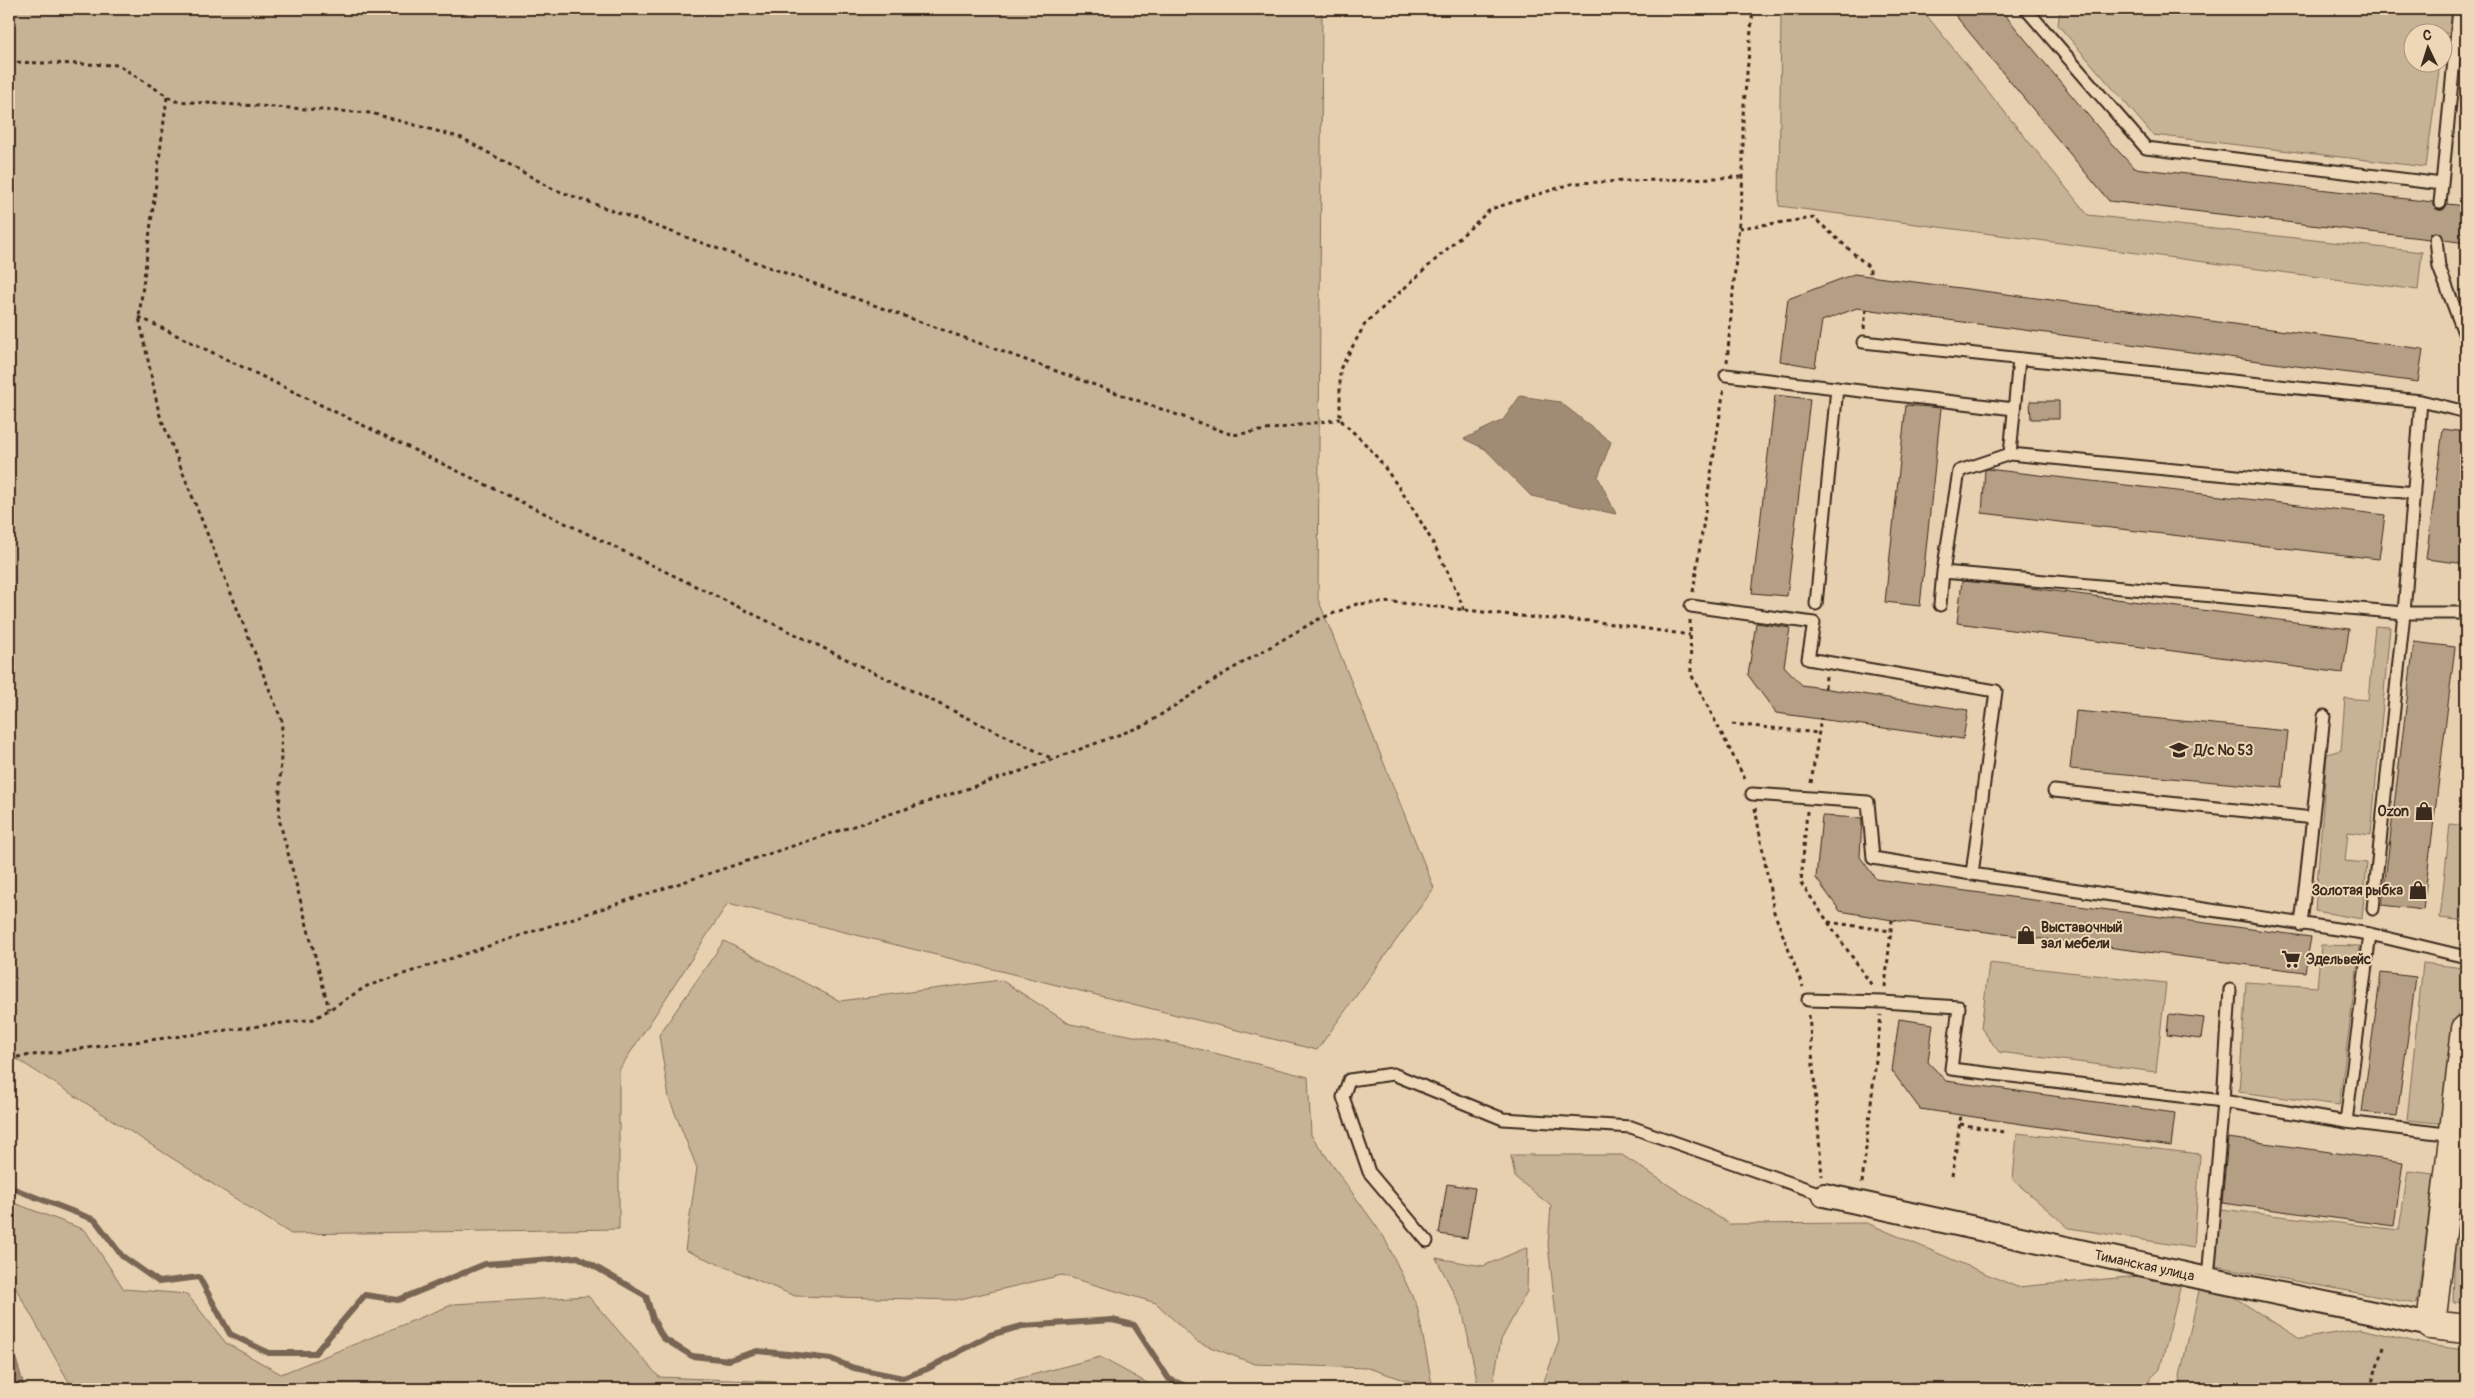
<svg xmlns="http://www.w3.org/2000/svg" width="2475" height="1398" font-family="Pangolin,sans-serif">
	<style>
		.green { fill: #c6b295; stroke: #806e5a }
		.water { fill: #a08c74; stroke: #786552 }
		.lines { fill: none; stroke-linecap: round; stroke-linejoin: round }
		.stream { stroke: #786552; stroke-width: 6 }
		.building { fill: #b49f85; stroke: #3b2a1e }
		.service-casing { stroke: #3b2a1e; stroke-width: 15 }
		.minor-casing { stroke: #3b2a1e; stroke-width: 26 }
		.tertiary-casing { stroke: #3b2a1e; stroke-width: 31 }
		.path { stroke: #3b2a1e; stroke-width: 3; stroke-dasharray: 4 4; stroke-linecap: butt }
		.service { stroke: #edd7b6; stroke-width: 11 }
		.minor { stroke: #edd7b6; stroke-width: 22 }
		.tertiary { stroke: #edd7b6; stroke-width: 28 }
		.labels { text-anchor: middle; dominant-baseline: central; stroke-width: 4; stroke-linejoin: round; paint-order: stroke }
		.poi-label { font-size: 14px; font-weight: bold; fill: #3b2a1e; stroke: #edd7b6; text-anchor: start }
		.street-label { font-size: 14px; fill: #3b2a1e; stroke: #edd7b6 }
	</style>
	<rect width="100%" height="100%" fill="#e6d0b0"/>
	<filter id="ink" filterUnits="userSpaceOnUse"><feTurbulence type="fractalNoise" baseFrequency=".02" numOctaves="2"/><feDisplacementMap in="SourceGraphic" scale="10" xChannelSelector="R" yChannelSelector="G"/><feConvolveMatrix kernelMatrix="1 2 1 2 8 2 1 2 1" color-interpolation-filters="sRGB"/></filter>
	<g filter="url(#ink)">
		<path class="green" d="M9 9H1322L1318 599 1434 888 1317 1050 728 903 619 1070V1229L291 1234 9 1054Z
			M1781 9H1907L1923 11 2088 215 2422 252 2418 290 1779 206Z
			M2060 9H2466V36L2444 33 2443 44 2442 32H2412V62L2440 63 2426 167 2153 135 2058 25Z
			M2375 626 2390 627 2371 835 2348 832 2345 861 2367 863 2362 919 2315 911 2327 754 2341 750 2345 698 2368 700Z
			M2450 824 2466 826V921L2440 918Z
			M724 941 840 1001 1001 980 1070 1024 1187 1046 1308 1077 1311 1135 1384 1237 1417 1306 1433 1389 1368 1368 1255 1364 1197 1342 1156 1303 1062 1275 956 1300 795 1296 685 1250 697 1168 669 1098 659 1035Z
			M2321 945 2360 946 2339 1105 2239 1092 2246 982 2317 987Z
			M1989 963 2166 983 2156 1072 1999 1052 1981 1028Z
			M2423 963 2463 968 2447 1124 2407 1120Z
			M2017 1133 2200 1154 2194 1248 2069 1228 2013 1180Z
			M1511 1155H1622L1729 1224 1867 1223 2017 1287 2184 1272 2160 1369 2140 1389H1541L1559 1341 1548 1245 1551 1206 1515 1177Z
			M2458 1160 2466 1170V1303L2453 1302Z
			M2408 1171 2434 1174 2417 1304 2215 1266 2220 1209 2399 1230Z
			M9 1201 85 1230 124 1289 187 1294 226 1343 281 1374 454 1304 588 1296 659 1377 776 1382 810 1389H121L70 1384 9 1276Z
			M1528 1247 1527 1291 1501 1340 1492 1389H1479L1462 1309 1436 1258 1483 1266Z
			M2202 1277 2300 1339 2361 1329 2433 1346 2466 1350V1389H2182L2180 1376Z
			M1100 1357 1158 1389H941L994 1385Z"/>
		<path class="water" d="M1520 396 1560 402 1611 442 1598 477 1616 514 1531 496 1485 449 1464 439 1503 420Z
			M9 1336 25 1389H9Z"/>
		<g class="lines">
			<path class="stream" d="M9 1187 95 1220 122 1256 159 1282 199 1277 230 1334 269 1353H315L365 1295 398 1300 485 1264 578 1257 646 1296 653 1319 663 1338 692 1356 729 1360 757 1351 798 1355 831 1359 854 1368 903 1378 927 1369 990 1335 1022 1326 1112 1320 1134 1325 1169 1379 1193 1389"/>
		</g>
		<path class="building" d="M1950 9H2000L2111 143 2134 168 2433 202V206L2439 210H2443L2447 204 2466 206V243L2444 240 2442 234 2436 232 2431 233 2429 239 2109 201Z
			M1854 274 2423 349 2418 382 1857 308 1822 321 1815 367 1780 361 1788 299Z
			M1775 395 1810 399 1787 596 1752 593Z
			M2030 401H2059V419H2031Z
			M1906 405 1941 408 1920 606 1885 602Z
			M2443 429 2466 432V564L2426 559Z
			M1987 469 2385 515 2379 559 1982 513 1985 470Z
			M1962 581 2015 586 2349 629 2343 673 1957 623Z
			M1756 623 1790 628 1784 666 1802 685 1968 710 1963 739 1776 713 1748 675Z
			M2414 642 2455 647 2423 910 2382 905Z
			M2076 711 2288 731 2282 788 2070 769Z
			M1822 816 1862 818 1860 857 1876 879 2311 937 2305 972 1892 920 1840 911 1816 878Z
			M2381 973 2416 977 2397 1116 2362 1112Z
			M2169 1014 2204 1018 2201 1039 2167 1035Z
			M1899 1019 1933 1024 1928 1062 1946 1081 2175 1113 2171 1146 1920 1109 1892 1071Z
			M2228 1138 2403 1162 2394 1226 2222 1203Z
			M1447 1184 1475 1188 1467 1238 1439 1234Z"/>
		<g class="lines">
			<g class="service-casing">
				<path id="service" d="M2026 9 2146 148 2442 184 2459 9
					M2440 203 2442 184
					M2436 239 2439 267 2466 338
					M1863 342 2421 401 2466 412
					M1726 375 2014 409
					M2010 454 2414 493
					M1943 572 2404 613H2466
					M1816 604 1837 388
					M1940 605 1943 572 1959 471 2010 454 2019 359
					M1691 606 1814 623 1808 659 1996 691 1972 874 2370 934
					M2054 791 2313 818
					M1752 794 1868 802 1873 858 1972 874
					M2373 909 2404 613 2421 401
					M2301 925 2324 716
					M2230 990 2223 1101 2346 1122 2454 1135
					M1808 1000 1883 1002 1959 1007 1951 1069 2223 1101 2208 1279
					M2346 1122 2370 934 2466 957
					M1427 1241 1369 1172 1343 1097 1349 1080 1393 1074 1503 1119 1631 1127 1824 1195"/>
			</g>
			<g class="minor-casing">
				<g id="minor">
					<path id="s1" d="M1824 1195 2208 1279 2431 1325"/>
				</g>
			</g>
			<g class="tertiary-casing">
				<path id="tertiary" d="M2466 1029 2431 1325 2466 1329"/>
			</g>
			<path class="path" d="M9 62 118 65 175 101 371 113 462 138 553 189 1233 435 1340 419
				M167 97 139 317 159 413 282 721 279 819 329 1009
				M1739 228 1814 218 1870 268V276
				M139 317 1053 759
				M1864 329 1866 309
				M1727 362 1743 177V115L1753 9
				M1693 592 1724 388
				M1464 610C1443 555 1411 501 1375 455 1365 442 1351 431 1340 419V369L1365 324 1491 209 1574 183 1743 177
				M1690 620 1691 674 1746 781
				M1825 688 1826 676
				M1732 724 1819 733
				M1811 783 1821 718
				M1755 808 1774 912 1803 987
				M1807 811 1801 883 1873 987
				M1828 922 1891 931
				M1885 987 1892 920
				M1809 1015 1822 1176
				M9 1058 314 1019 367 986 1024 770 1145 725 1230 670 1317 620 1357 604 1393 602 1538 618 1591 621 1690 635
				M1960 1124 2003 1132
				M1952 1176 1961 1115
				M1862 1183 1881 1015
				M2370 1389 2383 1347"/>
			<use href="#service" class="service"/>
			<use href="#minor" class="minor"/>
			<use href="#tertiary" class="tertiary"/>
		</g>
	</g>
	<defs>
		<g id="school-bare" transform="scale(1.5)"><path d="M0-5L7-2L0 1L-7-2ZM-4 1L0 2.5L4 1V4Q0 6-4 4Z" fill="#3b2a1e" stroke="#edd7b6" stroke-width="2.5" paint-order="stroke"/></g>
		<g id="shop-bare" transform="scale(1.5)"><path d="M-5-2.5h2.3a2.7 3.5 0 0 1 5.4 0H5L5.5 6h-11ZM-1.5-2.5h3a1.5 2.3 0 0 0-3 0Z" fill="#3b2a1e" stroke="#edd7b6" stroke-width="2.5" paint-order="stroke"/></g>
		<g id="supermarket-bare" transform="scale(1.5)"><path d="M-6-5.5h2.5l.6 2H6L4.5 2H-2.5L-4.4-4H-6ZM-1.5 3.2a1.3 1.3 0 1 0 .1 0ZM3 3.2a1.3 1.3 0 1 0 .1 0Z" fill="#3b2a1e" stroke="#edd7b6" stroke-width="2.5" paint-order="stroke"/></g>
	</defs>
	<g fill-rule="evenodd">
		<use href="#school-bare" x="2179" y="750"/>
		<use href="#shop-bare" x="2424" y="811"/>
		<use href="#shop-bare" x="2418" y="890"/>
		<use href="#shop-bare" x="2026" y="935"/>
		<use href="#supermarket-bare" x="2291" y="959"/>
	</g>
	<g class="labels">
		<g class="poi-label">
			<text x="2194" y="750">Д/с № 53</text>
			<text x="2409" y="811" text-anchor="end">Ozon</text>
			<text x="2403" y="890" text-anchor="end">Золотая рыбка</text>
			<text x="2041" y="927">Выставочный<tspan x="2041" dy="16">зал мебели</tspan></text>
			<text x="2306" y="959">Эдельвейс</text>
		</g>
		<g class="street-label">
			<text stroke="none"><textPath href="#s1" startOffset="328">Тиманская улица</textPath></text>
		</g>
	</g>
	<rect width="2475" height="1398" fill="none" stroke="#edd7b6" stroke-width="30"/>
	<rect x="15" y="15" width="2445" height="1368" fill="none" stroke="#3b2a1e" stroke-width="2" filter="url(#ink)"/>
	<g transform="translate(2428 48) rotate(356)"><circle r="24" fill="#edd7b6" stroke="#a69279"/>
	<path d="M0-4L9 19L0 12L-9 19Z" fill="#3b2a1e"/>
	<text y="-8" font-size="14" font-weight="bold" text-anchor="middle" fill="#3b2a1e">С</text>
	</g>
</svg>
